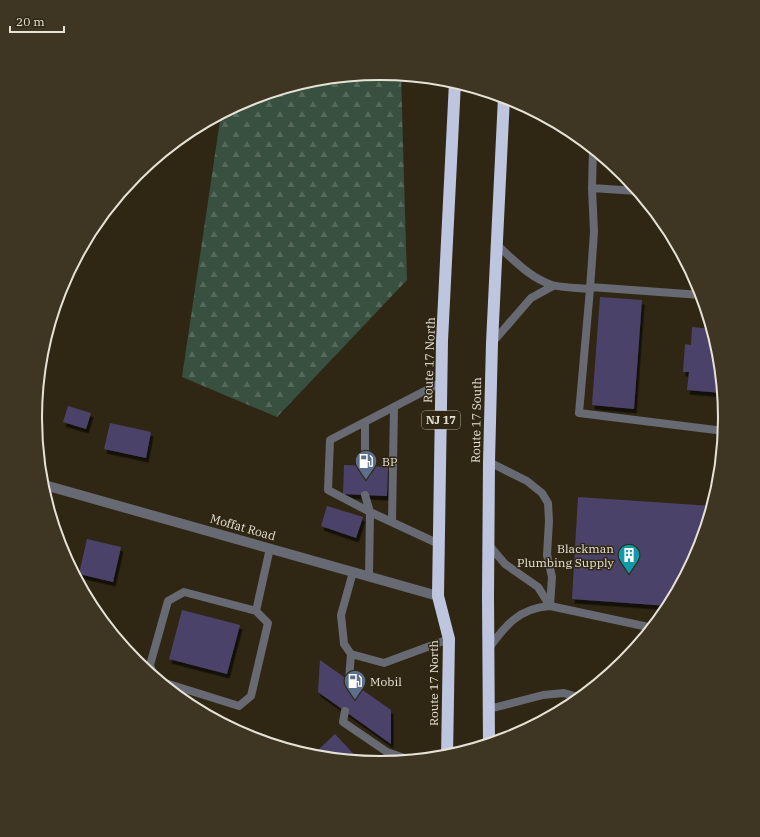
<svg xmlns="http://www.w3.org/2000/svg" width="760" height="837" font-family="'IBM Plex Serif',serif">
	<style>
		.forest { fill: url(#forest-firs) }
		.building { fill: #4c4269; filter: url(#shadow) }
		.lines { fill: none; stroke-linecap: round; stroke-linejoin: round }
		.lane { stroke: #676973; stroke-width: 8 }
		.street { stroke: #676973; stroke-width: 10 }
		.highway { stroke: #bec5de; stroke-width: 12 }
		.labels { text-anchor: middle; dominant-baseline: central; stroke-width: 3; stroke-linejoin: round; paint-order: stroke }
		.shield { fill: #2f2713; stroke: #b0aa9c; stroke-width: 1 }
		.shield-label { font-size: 11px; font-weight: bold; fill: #e7e2d6 }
		.street-label { font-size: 12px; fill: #e7e2d6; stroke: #2f2713 }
		.poi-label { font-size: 12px; fill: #e7e2d6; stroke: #2f2713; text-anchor: start }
		.rim { fill: none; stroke: #e7e2d6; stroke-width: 2 }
	</style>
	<defs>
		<pattern id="forest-firs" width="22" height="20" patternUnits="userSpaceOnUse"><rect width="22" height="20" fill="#385040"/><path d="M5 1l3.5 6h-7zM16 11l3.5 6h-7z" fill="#55695b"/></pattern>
		<filter id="shadow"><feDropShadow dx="2.5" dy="4.5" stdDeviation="0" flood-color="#0009"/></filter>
	</defs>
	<rect width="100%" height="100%" fill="#2f2713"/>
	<path class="forest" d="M380 74 401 76 407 280 277 417 182 377 221 114 248 100 313 80Z"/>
	<path class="building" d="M600 297 642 300 634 409 592 405Z
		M692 327 712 329 718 351 722 393 687 390 689 372H683L685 344 691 345Z
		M68 406 91 413 86 429 63 422Z
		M110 423 151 432 146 458 104 449Z
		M344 465 388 467 387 496 343 494Z
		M578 497 712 506 699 551 669 606 572 599Z
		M327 506 363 517 356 538 321 526Z
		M87 539 121 547 113 582 79 574Z
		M182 610 240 625 227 674 169 659Z
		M320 660 391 710V744L318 692Z
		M335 734 361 762 321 758 316 752Z"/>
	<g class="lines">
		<path class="lane" d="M592 188 637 191
			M497 245C514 260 530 278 552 285 563 288 578 288 590 289L579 413 724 431
			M590 287 701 295
			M590 289 594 232 592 188 593 149
			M492 343 531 298 553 286
			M489 462 527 481 542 493 548 503 549 521 547 555 552 577 550 606
			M365 466V422
			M365 495 370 512 369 576
			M392 521 394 407
			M439 544 370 512 328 490 330 440 442 382
			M489 545 505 564 538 587 550 606
			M353 572 341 615 344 644 351 654 384 663 449 639
			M256 611 270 548
			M489 648C505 626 519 608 550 606L653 628
			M154 677 150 665 168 601 184 592 256 611 268 623 251 696 239 706 159 681
			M349 680 351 654
			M489 709 543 695 564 693 581 698
			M345 711 343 722 387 752 410 760"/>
		<path class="street" d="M41 484 438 596"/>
		<path class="highway" d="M489 744 488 597 489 462 492 343 504 97
			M447 757 449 639 438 596 442 341 455 82"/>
	</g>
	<defs>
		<g id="fuel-pin" transform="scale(1.15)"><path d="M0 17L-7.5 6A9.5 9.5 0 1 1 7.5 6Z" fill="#5c6f8a" stroke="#2f2713"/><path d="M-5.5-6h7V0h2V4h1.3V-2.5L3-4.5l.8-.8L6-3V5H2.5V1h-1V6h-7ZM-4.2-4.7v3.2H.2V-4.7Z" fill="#fff"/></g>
		<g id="building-pin" transform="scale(1.15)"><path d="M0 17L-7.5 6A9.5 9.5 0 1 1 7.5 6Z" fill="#0f9aa8" stroke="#2f2713"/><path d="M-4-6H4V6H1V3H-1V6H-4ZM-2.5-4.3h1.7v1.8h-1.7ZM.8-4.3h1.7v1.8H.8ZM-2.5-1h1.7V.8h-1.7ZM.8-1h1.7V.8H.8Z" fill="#fff"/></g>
	</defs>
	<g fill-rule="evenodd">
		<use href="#fuel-pin" x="366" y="461"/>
		<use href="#building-pin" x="629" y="555"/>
		<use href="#fuel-pin" x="355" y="681"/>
	</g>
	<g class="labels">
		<rect class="shield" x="422" y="411" width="38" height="18" rx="3"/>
		<g class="shield-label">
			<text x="441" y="420">NJ 17</text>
		</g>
		<g class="street-label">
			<text transform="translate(429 360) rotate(-88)">Route 17 North</text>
			<text transform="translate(476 420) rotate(-89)">Route 17 South</text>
			<text transform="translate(243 527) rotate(16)">Moffat Road</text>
			<text transform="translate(433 683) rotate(-90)">Route 17 North</text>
		</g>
		<g class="poi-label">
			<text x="382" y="461">BP</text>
			<text x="614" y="548" text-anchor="end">Blackman<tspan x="614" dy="14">Plumbing Supply</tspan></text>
			<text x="370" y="681">Mobil</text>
		</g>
	</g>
	<path d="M0 0H760V837H0ZM42 418a338 338 0 1 1 676 0a338 338 0 1 1-676 0Z" fill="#3e3623" fill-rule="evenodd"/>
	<path class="rim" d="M42 418a338 338 0 1 1 676 0a338 338 0 1 1-676 0Z"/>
	<path d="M10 26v6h54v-6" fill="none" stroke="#e7e2d6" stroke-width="2"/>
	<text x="16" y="26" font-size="12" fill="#e7e2d6" stroke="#2f2713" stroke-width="3" paint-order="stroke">20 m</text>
</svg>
